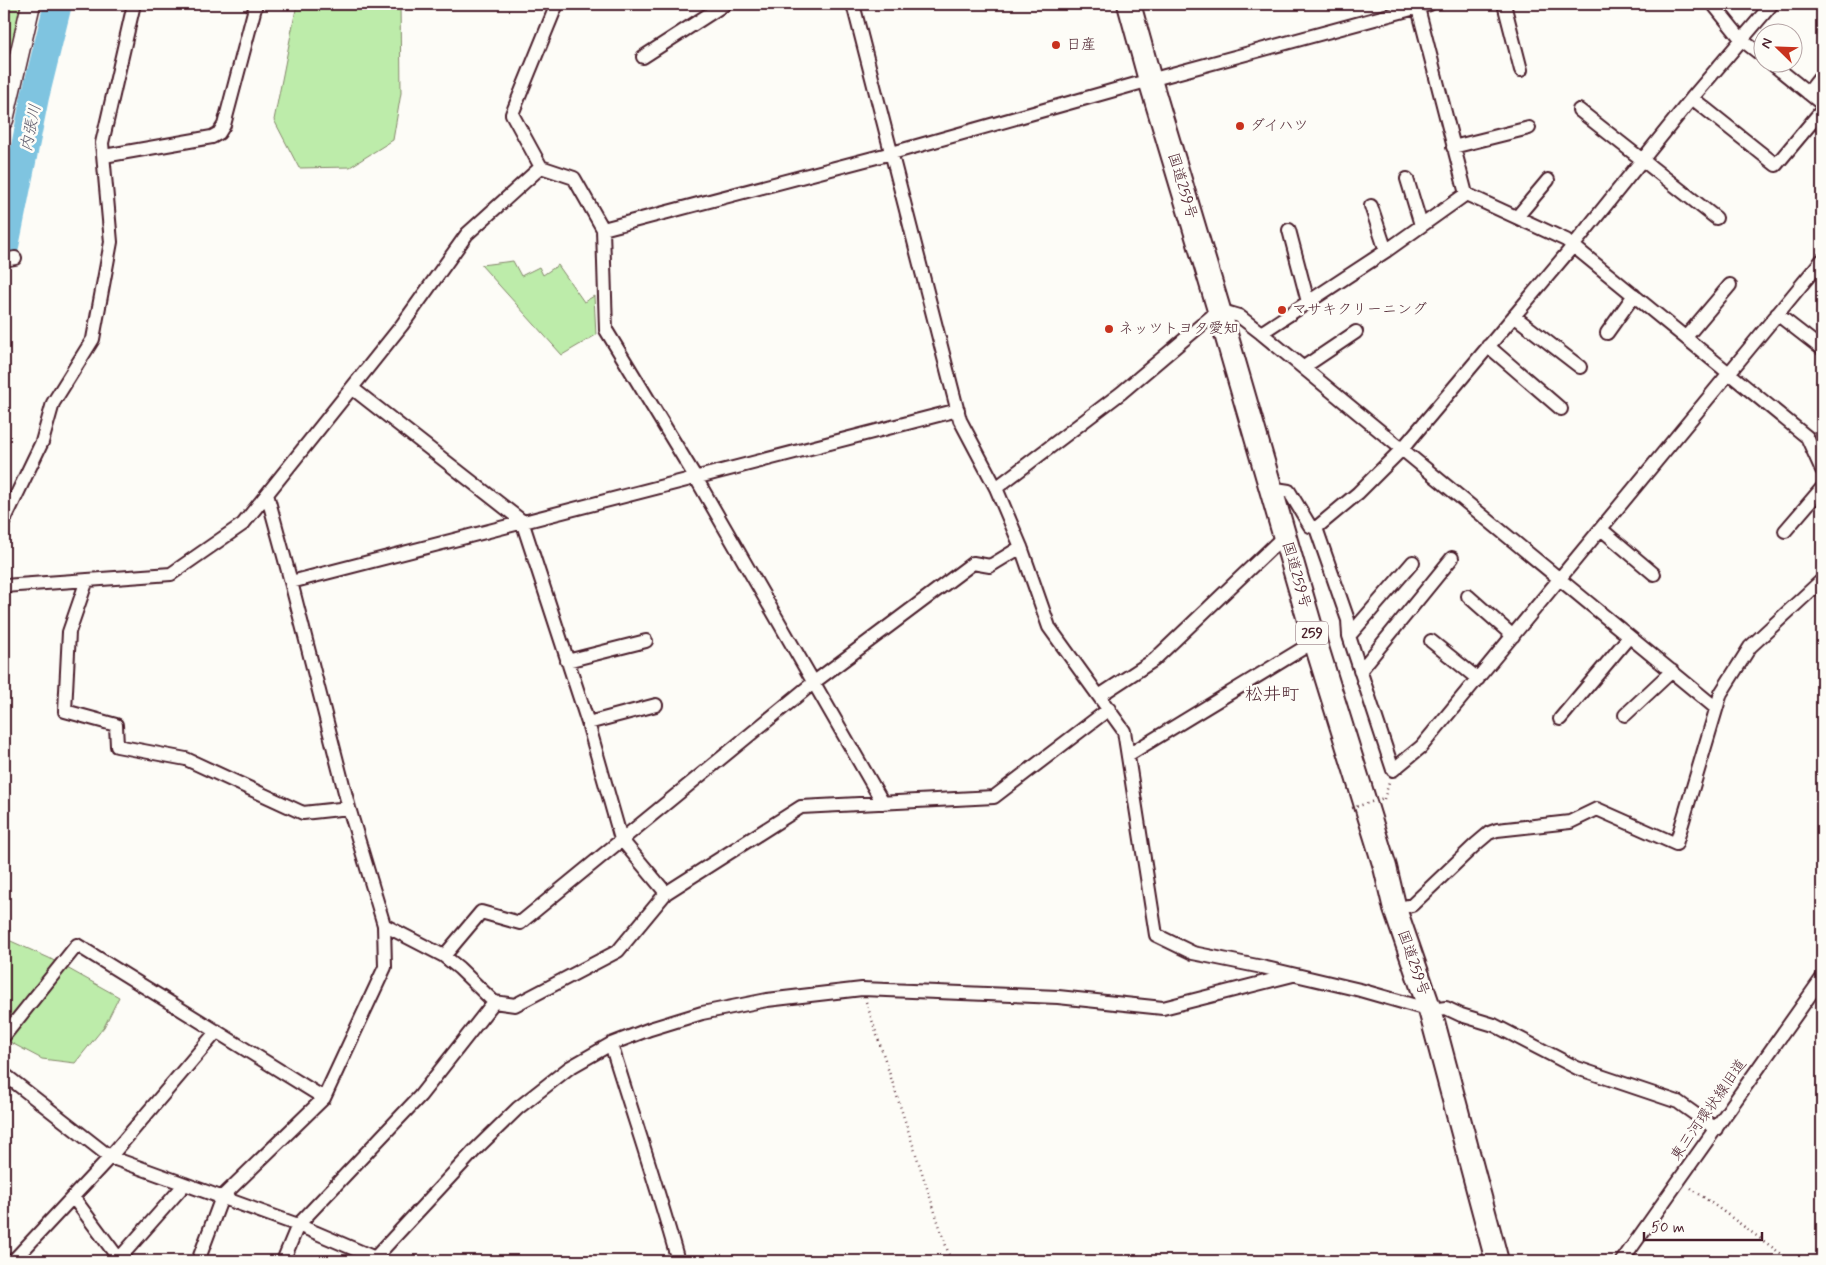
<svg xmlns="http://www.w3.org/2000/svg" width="1826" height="1265" font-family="Mynerve,'Klee One',sans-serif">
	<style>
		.green { fill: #bdecaa; stroke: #84866a }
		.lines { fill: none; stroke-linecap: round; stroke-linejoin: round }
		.river { stroke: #7fc4e0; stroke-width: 28 }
		.street-casing { stroke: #4a1f2b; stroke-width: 16 }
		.secondary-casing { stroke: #4a1f2b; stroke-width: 21 }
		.highway-casing { stroke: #4a1f2b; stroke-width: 26 }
		.path { stroke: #4a1f2b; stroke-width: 2.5; stroke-dasharray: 1 4; stroke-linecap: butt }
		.street { stroke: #fdfcf7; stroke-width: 12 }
		.secondary { stroke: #fdfcf7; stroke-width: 18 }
		.highway { stroke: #fdfcf7; stroke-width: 22 }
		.path-bridge { stroke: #4a1f2b; stroke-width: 2.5; stroke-dasharray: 1 4; stroke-linecap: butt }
		.poi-dot { fill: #c8321e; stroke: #fdfcf7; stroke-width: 2 }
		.labels { text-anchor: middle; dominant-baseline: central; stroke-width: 5; stroke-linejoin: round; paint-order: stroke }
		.shield { fill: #fdfcf7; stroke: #806168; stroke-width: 1 }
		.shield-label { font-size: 14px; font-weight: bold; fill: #4a1f2b }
		.poi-label { font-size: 15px; fill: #4a1f2b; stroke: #fdfcf7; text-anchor: start }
		.street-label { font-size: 15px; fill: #4a1f2b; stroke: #fdfcf7 }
		.water-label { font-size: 16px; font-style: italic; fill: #5d596a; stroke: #fdfcf7 }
		.quarter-label { font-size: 18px; fill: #4a1f2b; stroke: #fdfcf7 }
	</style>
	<rect width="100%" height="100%" fill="#fdfcf7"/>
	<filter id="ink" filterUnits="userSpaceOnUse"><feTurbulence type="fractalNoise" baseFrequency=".02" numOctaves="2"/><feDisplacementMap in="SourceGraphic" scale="10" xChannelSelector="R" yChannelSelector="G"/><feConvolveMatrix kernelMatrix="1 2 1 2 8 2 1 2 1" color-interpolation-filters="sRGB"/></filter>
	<g filter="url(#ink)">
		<path class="green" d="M4 4H23L9 57 4 58Z
			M297 4H400L401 93 393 140 350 167 299 168 274 120Z
			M513 261 521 276 539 267 543 275 558 265 584 302 594 296 596 335 562 355 481 265Z
			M4 938 49 958 119 997 104 1027 75 1063 42 1059 4 1039Z"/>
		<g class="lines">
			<path class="river" d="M4 251 35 97 58 4"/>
			<g class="street-casing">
				<path id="street" d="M853 4 960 420 996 488 1021 547 1049 627 1124 731 1156 935 1193 953 1262 967 1360 990 1430 1010 1446 1008 1461 1015 1494 1025 1577 1068 1678 1102 1716 1129
					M1417 4 1466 194 1566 240 1807 437 1822 470
					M1504 4 1521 70
					M1713 4 1742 40 1764 57
					M643 57 725 4
					M1770 62 1822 104
					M1808 93 1822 75
					M1692 98 1776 165 1822 110
					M1579 110 1716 218
					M1453 147 1529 128
					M104 156 212 137 219 133 224 125 256 4
					M541 167 574 178 603 229 606 330 696 478 883 803
					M1407 179 1421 225
					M1371 206 1386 251
					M1517 217 1548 180
					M603 229 892 153 1150 80 1430 4
					M1289 230 1308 302
					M4 260 15 258
					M1777 314 1822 349
					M1514 316 1580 367
					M1261 333 1386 251 1466 194
					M1607 333 1634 295
					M1686 337 1730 285
					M1488 346 1561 409
					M1304 367 1356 332
					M352 388 522 521 588 723 621 839 666 893
					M996 488 1121 393 1219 310 1239 316 1261 333 1716 708
					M1270 488 1289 491 1310 526 1316 528 1358 493 1403 448 1573 246 1692 98 1772 4
					M4 521 42 442 53 403 93 339 111 242 102 143 134 4
					M1316 528 1348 620 1349 636 1393 770 1421 747 1822 260
					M1601 529 1654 574
					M1785 531 1822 488
					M87 580 69 632 65 711 116 725 117 746 186 759 303 813 349 808
					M291 582C513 523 736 468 958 410
					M4 586 171 574 243 524 402 325 467 234 541 167 512 114 557 4
					M1468 596 1513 636
					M1349 636 1413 562
					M1431 641 1478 679
					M567 661 646 641
					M1360 671 1452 558
					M1099 696 1154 660 1284 536
					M1625 715 1672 671
					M1560 719 1629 637
					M588 723 656 705
					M1128 755 1315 641
					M1395 909 1412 905 1476 844 1489 833 1497 830 1570 822 1597 809 1676 844 1721 693 1750 647 1822 580
					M384 925 444 956 459 968 494 1002 515 1005 618 951 666 893 801 807 994 797 1109 709
					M444 956 481 912 520 923 813 683 973 563 990 566 1021 547
					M4 1036 77 945 324 1098
					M611 1044C633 1116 658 1188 678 1261
					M4 1074 110 1157 298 1225 380 1260
					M73 1197 119 1259
					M13 1261 110 1157 217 1031
					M117 1261 185 1184
					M198 1261 222 1197 324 1098 385 967 384 925 349 808 291 582 267 494
					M283 1261 298 1225 420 1096 494 1002
					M372 1261 475 1150 518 1108 569 1068 611 1044 650 1029 702 1013 767 1000 862 989 1058 997 1163 1008 1293 975
					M1622 1261 1822 978"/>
			</g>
			<g class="secondary-casing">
				<path id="secondary" d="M4 120 31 4"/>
			</g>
			<g class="highway-casing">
				<path id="highway" d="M1129 4 1150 80 1219 310 1315 641 1385 867 1395 909 1430 1010 1497 1261"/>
			</g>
			<path class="path" d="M1384 799 1389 783
				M866 1002 951 1261
				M1691 1188 1791 1261"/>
			<use href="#street" class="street"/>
			<use href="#secondary" class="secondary"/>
			<use href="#highway" class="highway"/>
			<path class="path-bridge" d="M1352 808 1384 798"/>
		</g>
	</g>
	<g class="poi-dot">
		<circle cx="1056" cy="45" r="5"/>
		<circle cx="1240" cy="126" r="5"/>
		<circle cx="1282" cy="310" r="5"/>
		<circle cx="1109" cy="329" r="5"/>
	</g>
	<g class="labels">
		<rect class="shield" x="1296" y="621.5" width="32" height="23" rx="4"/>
		<g class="shield-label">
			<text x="1312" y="633">259</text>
		</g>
		<g class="poi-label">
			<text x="1066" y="45">日産</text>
			<text x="1250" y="126">ダイハツ</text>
			<text x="1292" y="310">マサキクリーニング</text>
			<text x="1119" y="329">ネッツトヨタ愛知</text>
		</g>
		<g class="street-label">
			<text transform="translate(1182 186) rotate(73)">国道259号</text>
			<text transform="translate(1296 575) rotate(74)">国道259号</text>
			<text transform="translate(1413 963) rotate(71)">国道259号</text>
			<text transform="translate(1709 1110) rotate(-55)">東三河環状線旧道</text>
		</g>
		<g class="water-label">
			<text transform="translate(31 128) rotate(-78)">内張川</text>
		</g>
		<g class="quarter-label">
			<text x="1272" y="695">松井町</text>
		</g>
	</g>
	<rect width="1826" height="1265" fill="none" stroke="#fdfcf7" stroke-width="20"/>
	<rect x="10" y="10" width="1806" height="1245" fill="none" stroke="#4a1f2b" stroke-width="2" filter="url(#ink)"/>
	<g transform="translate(1778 48) rotate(293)"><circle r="24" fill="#fdfcf7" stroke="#b5a4a5"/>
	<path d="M0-4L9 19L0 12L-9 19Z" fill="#c8321e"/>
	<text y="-8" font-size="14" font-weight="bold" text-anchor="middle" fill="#4a1f2b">N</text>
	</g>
	<path d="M1644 1232v8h118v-8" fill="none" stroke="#4a1f2b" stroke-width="2.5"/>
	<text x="1651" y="1232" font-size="15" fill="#4a1f2b" stroke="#fdfcf7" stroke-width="4" paint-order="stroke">50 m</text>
</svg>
